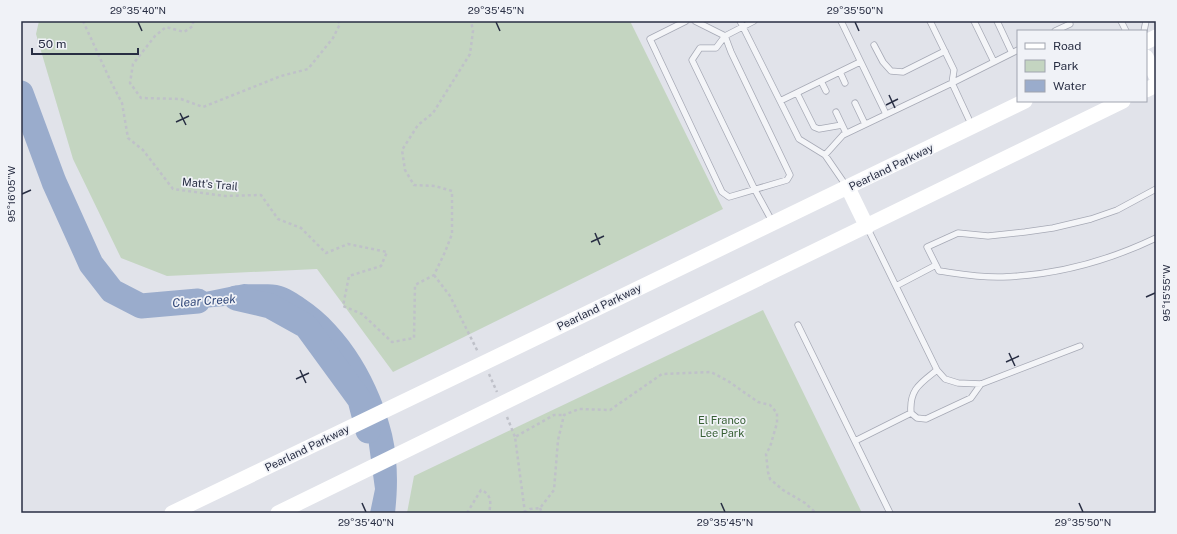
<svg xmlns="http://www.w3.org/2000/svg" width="1177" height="534" font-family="'Public Sans',sans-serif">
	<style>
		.green { fill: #c4d5c1 }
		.water { fill: #9aaccc }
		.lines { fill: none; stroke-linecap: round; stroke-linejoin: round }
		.river { stroke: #9aaccc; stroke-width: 25 }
		.service-casing { stroke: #a6a9b5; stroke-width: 7 }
		.path { stroke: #bfc1c9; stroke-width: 2.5; stroke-dasharray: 3 3; stroke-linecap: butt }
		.service { stroke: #f4f5f8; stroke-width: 5.5 }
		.secondary { stroke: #fff; stroke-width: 15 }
		.secondary-bridge { stroke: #fff; stroke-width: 15 }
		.ticks { fill: none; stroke: #282e43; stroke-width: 1.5 }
		.labels { text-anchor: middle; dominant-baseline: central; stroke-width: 3.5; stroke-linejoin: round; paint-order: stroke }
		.street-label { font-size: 11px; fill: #282e43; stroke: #f0f2f7 }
		.park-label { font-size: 11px; fill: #375f34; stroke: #f0f2f7 }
		.water-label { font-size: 12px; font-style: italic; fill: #304779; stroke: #f0f2f7 }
		.neatline { fill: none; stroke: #282e43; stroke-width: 1.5 }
		.ticks-label { font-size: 10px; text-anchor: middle; fill: #282e43 }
	</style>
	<rect width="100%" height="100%" fill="#e1e3ea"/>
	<path class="green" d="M39 21H630L723 209 393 372 317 269 167 276 121 258 73 159 36 34Z
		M763 310 862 513H407L414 476Z"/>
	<path class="water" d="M244 284C255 285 271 283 281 286 289 288 298 294 305 299 349 328 380 383 392 434 398 460 398 487 395 513H370L375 489 368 438 355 389 344 363 324 336 308 319 283 306 245 304 193 309 161 310 166 300Z"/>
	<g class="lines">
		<path class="river" d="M21 93 54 182 91 264 112 291 141 306 198 301
			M236 298 270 306 306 326 360 400 368 431"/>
		<g class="service-casing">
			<path id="service" d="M686 21 650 39 722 192 729 197 787 180 790 175 731 52 725 36 695 21
				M740 21 799 139 825 155 847 187
				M754 21 725 36 716 48H700L692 60 755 190 773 223
				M841 21 886 114
				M974 21 994 62
				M997 21 1012 53
				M1121 21 1126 31
				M1055 31 1070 24 1069 21
				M1144 31 1146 21
				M874 45 883 62 891 71 903 72 945 51
				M840 72 845 83
				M821 81 826 91
				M797 93 814 127 819 129 842 125
				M780 101 860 62
				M855 103 865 124
				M836 112 846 133
				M972 126 952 83 1018 50
				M825 155 843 135 952 83 954 70 930 21
				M1156 189 1117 210 1091 219 1053 228 1025 232 988 236 958 233 927 247 939 271C960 274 981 278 1003 277 1056 275 1108 261 1156 238
				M867 227 937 370 945 379 958 383 981 384 1080 346
				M896 286 936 265
				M798 325 890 513
				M937 370C921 383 909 389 911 413L917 418 926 419 971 398 981 384
				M855 441 911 413"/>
		</g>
		<path class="path" d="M83 21 111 82 122 103 128 138 143 150 173 189 225 196 261 195 278 219 301 228 326 253 348 244 387 252 381 266 349 276 343 306 362 314 392 342 414 338 415 285 434 275 445 252 452 234V191L435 186 414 185 405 170 402 150 418 125 433 113 470 54 473 31 471 21
			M193 21V26L184 32 166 27 155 36 133 64 130 83 141 98 181 99 203 107 281 76 308 69 333 38 340 24 338 21
			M434 275 450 296 478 352
			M489 374 497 392
			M507 417 515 437
			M540 508 542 513
			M467 513 481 490C492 494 491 504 489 513
			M525 513 530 509 540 508 554 490 558 440 564 415 579 409 610 410 662 374 711 372 728 381 758 402 770 405 777 413V423L770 447 766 454 768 472 770 479 783 490 805 503 816 513
			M525 513 515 437 554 415H564"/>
		<use href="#service" class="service"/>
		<path class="secondary" d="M1146 42 1156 37
			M1146 57 1156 76
			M1146 90 1156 85
			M848 188 867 227
			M571 321 1025 101
			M589 361 1123 101"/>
		<path class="secondary-bridge" d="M172 513 571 321
			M278 513 589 361"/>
	</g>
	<path class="ticks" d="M138 22 142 31M496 22 500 31M855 22 859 31M889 95 895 108M886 105 898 99M180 113 186 125M176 122 189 116M22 194 31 190M595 233 600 245M591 242 604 236M1146 297 1155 293M1009 353 1015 366M1006 362 1019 356M300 370 306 383M296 379 309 373M362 503 366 512M721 503 725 512M1079 503 1083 512"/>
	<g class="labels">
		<g class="street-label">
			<text transform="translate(891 167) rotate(-26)">Pearland Parkway</text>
			<text transform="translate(210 184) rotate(5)">Matt's Trail</text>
			<text transform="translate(599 307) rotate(-26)">Pearland Parkway</text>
			<text transform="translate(307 448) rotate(-26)">Pearland Parkway</text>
		</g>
		<g class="park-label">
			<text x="722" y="420">El Franco<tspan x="722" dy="13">Lee Park</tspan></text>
		</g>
		<g class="water-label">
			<text transform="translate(204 301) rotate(-4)">Clear Creek</text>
		</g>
	</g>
	<rect width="1177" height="534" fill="none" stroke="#f0f2f7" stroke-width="44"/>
	<rect x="1017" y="30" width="130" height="72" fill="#f0f2f7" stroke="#a0a4af"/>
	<rect x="1025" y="43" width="20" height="6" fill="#ffffff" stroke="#a0a4af"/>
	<text x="1053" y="50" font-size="12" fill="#282e43">Road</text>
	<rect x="1025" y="60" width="20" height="12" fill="#c4d5c1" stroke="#a0a4af"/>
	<text x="1053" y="70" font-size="12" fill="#282e43">Park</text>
	<rect x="1025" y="80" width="20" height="12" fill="#9aaccc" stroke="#a0a4af"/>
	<text x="1053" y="90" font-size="12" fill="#282e43">Water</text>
	<path d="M32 48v6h106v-6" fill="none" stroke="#282e43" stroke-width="2"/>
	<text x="38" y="48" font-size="12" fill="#282e43" stroke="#f0f2f7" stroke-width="3" paint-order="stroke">50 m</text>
	<rect x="22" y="22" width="1133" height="490" class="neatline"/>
	<g class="ticks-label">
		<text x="138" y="14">29°35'40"N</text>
		<text x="496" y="14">29°35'45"N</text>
		<text x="855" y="14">29°35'50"N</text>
		<text transform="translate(11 194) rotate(-90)" y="4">95°16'05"W</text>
		<text transform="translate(1166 293) rotate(-90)" y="4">95°15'55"W</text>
		<text x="366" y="526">29°35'40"N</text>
		<text x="725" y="526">29°35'45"N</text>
		<text x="1083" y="526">29°35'50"N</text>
	</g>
</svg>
